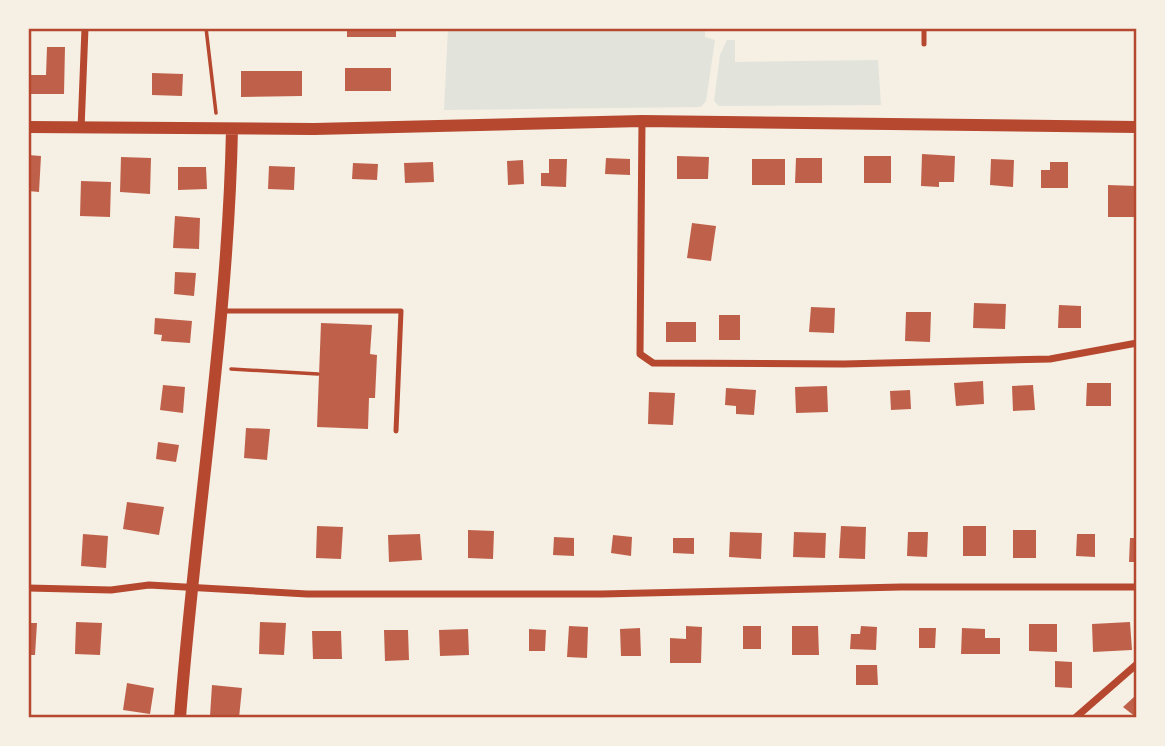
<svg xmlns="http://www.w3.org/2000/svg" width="1165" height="746" font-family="'Fira Sans Condensed',sans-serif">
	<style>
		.green { fill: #e2e4dc }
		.building { fill: #bf614a }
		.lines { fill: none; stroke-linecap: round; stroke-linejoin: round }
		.path { stroke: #b5482f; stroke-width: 3.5 }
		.service { stroke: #b5482f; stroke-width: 5 }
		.minor { stroke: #b5482f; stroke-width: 7 }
		.tertiary { stroke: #b5482f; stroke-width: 12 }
		.neatline { fill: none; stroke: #b5482f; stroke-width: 2.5 }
	</style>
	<rect width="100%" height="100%" fill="#f6efe4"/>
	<path class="green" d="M448 28H705V37L715 40 706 101 701 107 444 110Z
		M727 40H735V62L878 60 881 105 719 106 714 101 720 55Z"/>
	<path class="building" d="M347 28H396V37H347Z
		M47 47H65L64 94H28V75H46Z
		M345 68H391V91H345Z
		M241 71H302V96L241 97Z
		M152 73 183 74 182 96 152 95Z
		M922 154 955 156 954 182H939V187L921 186Z
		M28 155 41 156 39 192 28 191Z
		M677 156 709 157 708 179H677Z
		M864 156H891V183H864Z
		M121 157 151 158 150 194 120 192Z
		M606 158 630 159V175L605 174Z
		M796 158H822V183H795Z
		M549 159H567L566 187 541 186V173H549Z
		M752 159H785V185H752Z
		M991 159 1014 160 1013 187 990 185Z
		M523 160 524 184 508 185 507 161Z
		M433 162 434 182 405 183 404 163Z
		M1050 162H1068V188H1041V170H1050Z
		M353 163 378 164 377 180 352 179Z
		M269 166 295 167 294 190 268 189Z
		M178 167H206L207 189 178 190Z
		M81 181 111 182 110 217 80 216Z
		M1108 185 1137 186V217H1108Z
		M175 216 200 218 199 249 173 248Z
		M692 223 716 226 711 261 687 258Z
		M175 272 196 273 194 296 174 294Z
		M974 303 1006 304 1005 329 973 328Z
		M1059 305 1081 306V328H1058Z
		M811 307 835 308 834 333 809 332Z
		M906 312H931L930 342 905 341Z
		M719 315H740V340H719Z
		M155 318 192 321 190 343 161 341 162 335 154 334Z
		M666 322H696V342H666Z
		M321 323 372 325 370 354 377 355 375 398H369L368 429 317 427Z
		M983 381 984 404 956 406 954 383Z
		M1087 383H1111V406H1086Z
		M163 385 185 387 183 413 160 410Z
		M1033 385 1035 410 1013 411 1012 386Z
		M827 386 828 412 796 413 795 387Z
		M726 388 756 390 754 415 736 414V406L725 405Z
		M910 390 911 409 891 410 890 391Z
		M649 392 675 393 673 425 648 424Z
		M246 428 270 429 267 460 244 458Z
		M158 442 179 445 176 462 156 459Z
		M127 502 164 507 159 535 123 529Z
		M317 526 343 527 341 559 316 558Z
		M841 526 866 527 865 559 839 558Z
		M963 526H986V556H963Z
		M468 530 494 531 493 559 468 558Z
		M1013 530H1036V558H1013Z
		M730 532 762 533 761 559 729 557Z
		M794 532 826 533 825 558 793 557Z
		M908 532H928L927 557 907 556Z
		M83 534 108 536 106 568 81 566Z
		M420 534 422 560 389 562 388 535Z
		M1077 534H1095V557L1076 556Z
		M613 535 632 537 631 556 611 553Z
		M554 537 574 538V556L553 555Z
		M673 538H694V554L673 553Z
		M1130 538H1137V562H1129Z
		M76 622 102 623 100 655 75 654Z
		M260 622 286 623 284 655 259 654Z
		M1130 622 1132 650 1093 652 1092 624Z
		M28 623H37L35 655H28Z
		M1029 624H1057V652L1029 651Z
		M569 626 588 627 587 658 567 657Z
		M686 626 702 627 701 663H670V638L686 639Z
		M743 626H761V649H743Z
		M792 626H818L819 655H792Z
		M861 626 877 627 876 650 850 649 851 634H860Z
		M640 628 641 656H621L620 629Z
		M919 628H936L935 648H919Z
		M962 628 985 629V638H1000V654H961Z
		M468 629 469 655 440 656 439 630Z
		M529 629 546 630 545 651H529Z
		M384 630H408L409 660 385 661Z
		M312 631H341L342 659H313Z
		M1055 661 1072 662V688L1055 687Z
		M856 665H877L878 685H856Z
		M127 683 154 688 150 714 123 710Z
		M212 685 242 688 239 718 210 716Z
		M1134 697 1137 700V718L1123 707Z"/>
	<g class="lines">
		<path class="path" d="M206 28 216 113
			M231 369 318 374"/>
		<path class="service" d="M924 28V44
			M223 311H401L396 431"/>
		<path class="minor" d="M642 121 640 354 653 363 844 364 1050 359 1137 343
			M81 129 85 28
			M28 588 111 590 149 585 307 594H602L901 587H1137
			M1075 718 1137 664"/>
		<path class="tertiary" d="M28 127 314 129 642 121 1137 127
			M180 718C195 520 228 327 232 129"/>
	</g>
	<rect width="1165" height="746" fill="none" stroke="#f6efe4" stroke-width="60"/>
	<rect x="30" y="30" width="1105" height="686" class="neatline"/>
</svg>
